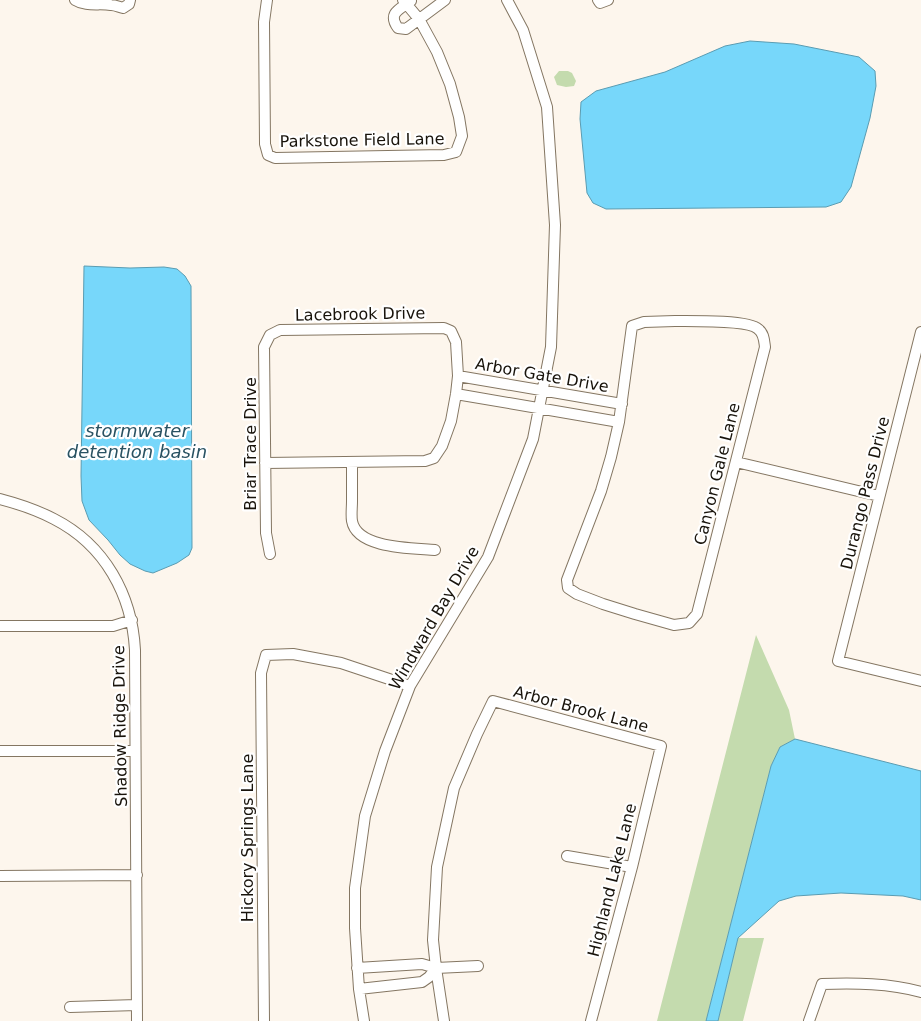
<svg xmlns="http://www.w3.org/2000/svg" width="921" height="1021" font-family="'DejaVu Sans',sans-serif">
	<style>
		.green { fill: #c4dbae }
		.water { fill: #77d7fa; stroke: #5a9cb2 }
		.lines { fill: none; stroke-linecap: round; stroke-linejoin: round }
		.minor-casing { stroke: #847662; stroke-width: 12 }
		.minor { stroke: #fff; stroke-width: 10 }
		.labels { text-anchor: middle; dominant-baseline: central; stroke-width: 4.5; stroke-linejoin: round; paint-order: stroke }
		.street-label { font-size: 16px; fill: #18130b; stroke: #fff }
		.water-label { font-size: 18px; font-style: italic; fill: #295262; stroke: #fff }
	</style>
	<rect width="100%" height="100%" fill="#fdf6ed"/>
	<path class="green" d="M559 71H568L572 73 576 81 574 86 566 87 557 85 554 77Z
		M756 635 789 710 795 739 780 747 771 766 706 1021H657Z
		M738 938H764L743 1021H718Z"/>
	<path class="water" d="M750 41 794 44 859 57 875 71 876 86 870 118 851 187 841 202 826 207 606 209 593 203 587 193 580 119 581 102 596 91 665 72 725 46Z
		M84 266 130 268 164 267 177 269 185 276 191 286 192 548 189 555 177 563 153 573 145 571 130 564 120 555 108 540 89 520 82 501 81 476Z
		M795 739 921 771V900L903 896 841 893 796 896 779 901 738 938 718 1021H706L771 766 780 747Z"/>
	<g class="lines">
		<g class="minor-casing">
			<path id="minor" d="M75 0C86 7 99 3 111 5 115 5 119 7 123 8L129 4 130 0
				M267 0 264 22 265 144 268 155 275 158 444 155 456 152 462 136 459 117 450 84 437 52 419 19 403 0
				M598 0 600 3 608 0
				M411 1C400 9 387 13 398 28L406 29 445 0
				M675 321C691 321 749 320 758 329 764 333 764 340 765 347L697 614 689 623 674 625 635 614 603 604 577 594 568 588 567 580 601 491 611 457 619 422 632 326 644 322Z
				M921 332 838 661 921 681
				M458 376 622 404
				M456 394 619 422
				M352 462C352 475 352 488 352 501 352 508 351 515 352 521 357 549 413 548 435 550
				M736 462 879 496
				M265 463 425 461 434 458 442 446 451 421 456 394 458 376 456 342 451 331 444 328 280 330 270 335 264 347 266 533 270 554
				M0 499C19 504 37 510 54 519 105 545 132 595 135 650L137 1021
				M0 626H113L132 620
				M0 751H135
				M567 856 632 867
				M0 876 137 875
				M357 968 422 964 436 968 478 966
				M359 989 422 982 429 977 436 968
				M70 1007 137 1005
				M264 1021 261 673 266 655 293 654 341 663 410 686
				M364 1021 359 989 355 928V888L365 816 385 751 410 686 488 557 533 439 551 347 555 225 547 107 523 30 507 0
				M444 1021 436 968 433 940 437 867 454 788 477 734 493 701 661 746 632 867 591 1021
				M809 1021 822 984C855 983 889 983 921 992"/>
		</g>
		<use href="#minor" class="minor"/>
	</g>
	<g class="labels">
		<g class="street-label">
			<text transform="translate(362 140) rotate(-1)">Parkstone Field Lane</text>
			<text transform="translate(360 314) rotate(-1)">Lacebrook Drive</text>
			<text transform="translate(542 375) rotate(10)">Arbor Gate Drive</text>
			<text transform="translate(250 444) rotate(-90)">Briar Trace Drive</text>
			<text transform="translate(717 474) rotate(-76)">Canyon Gale Lane</text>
			<text transform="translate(865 493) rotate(-76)">Durango Pass Drive</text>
			<text transform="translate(434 618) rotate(-60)">Windward Bay Drive</text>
			<text transform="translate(581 709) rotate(15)">Arbor Brook Lane</text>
			<text transform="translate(120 726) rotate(-91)">Shadow Ridge Drive</text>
			<text transform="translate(247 838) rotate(-90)">Hickory Springs Lane</text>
			<text transform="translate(612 880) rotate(-76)">Highland Lake Lane</text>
		</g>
		<g class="water-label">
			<text x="137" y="430">stormwater<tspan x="137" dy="21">detention basin</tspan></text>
		</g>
	</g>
</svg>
